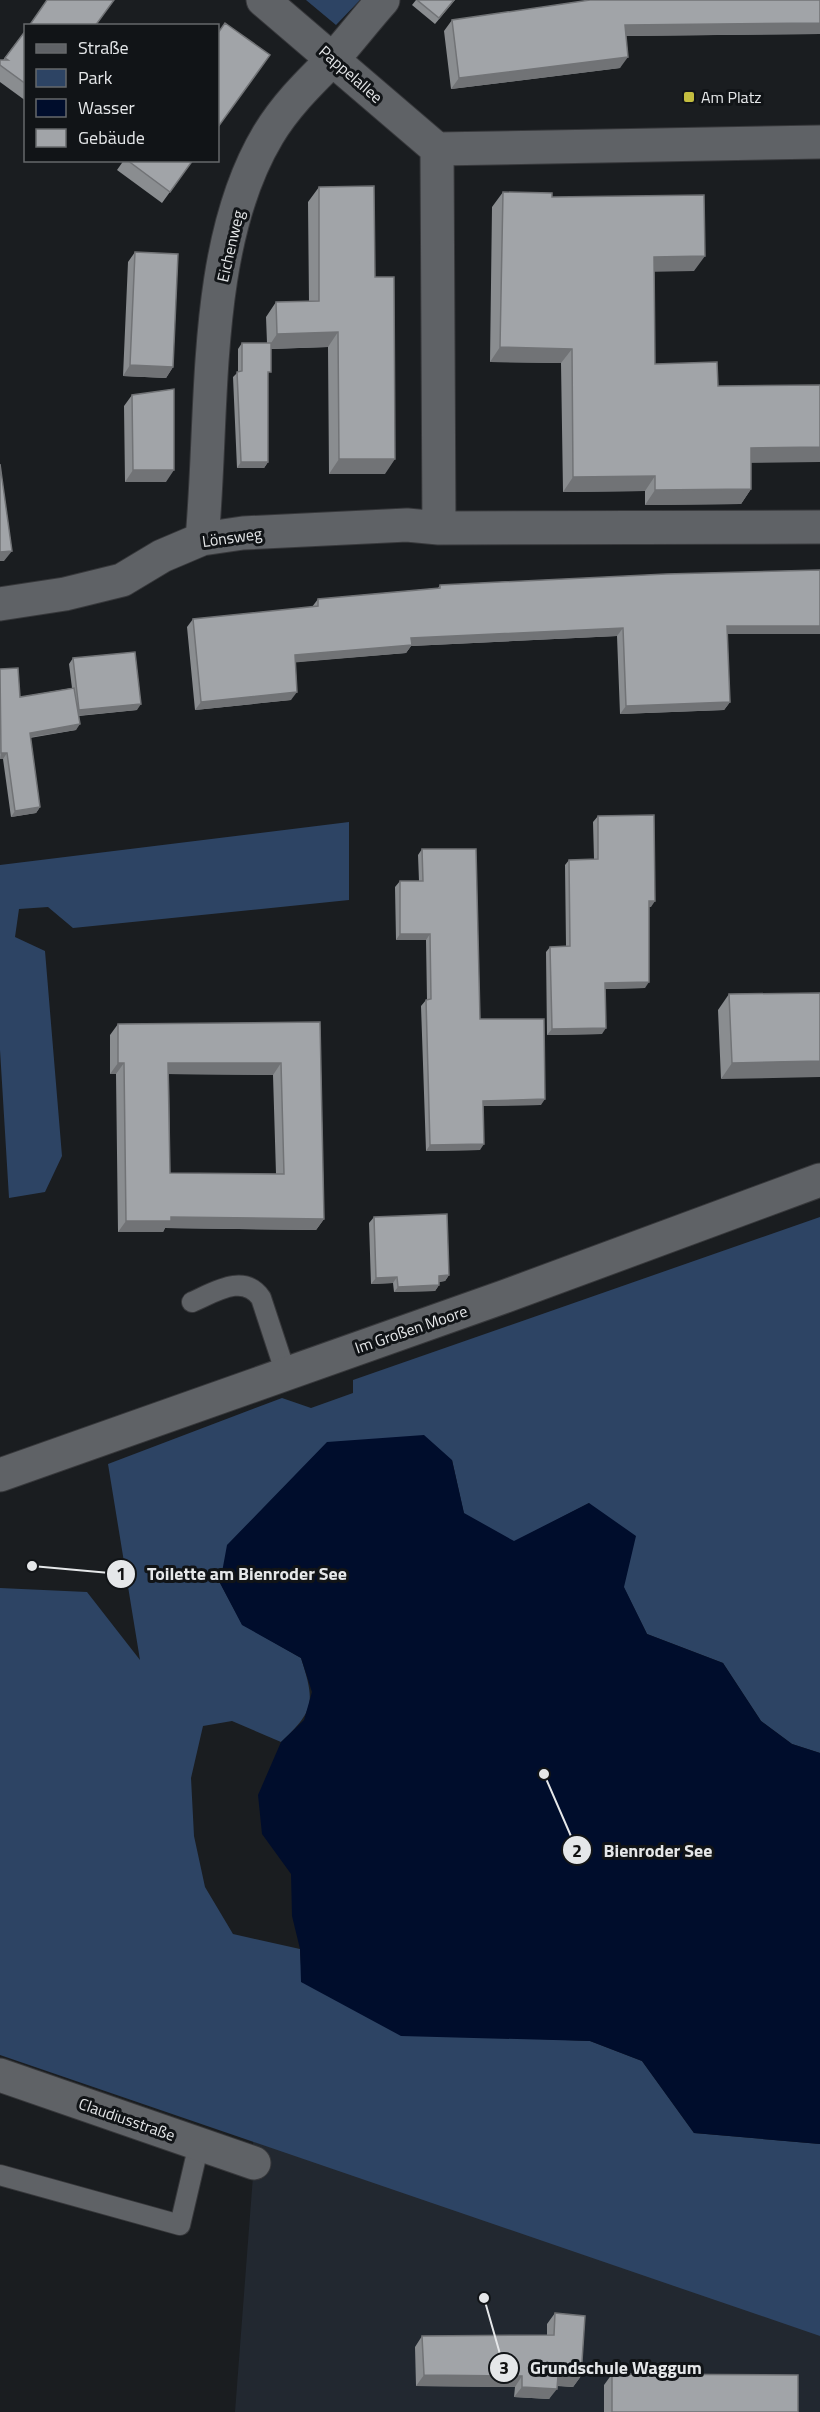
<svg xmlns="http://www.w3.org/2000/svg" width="820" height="2412" font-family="'Titillium Web',sans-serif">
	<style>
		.built { fill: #222830 }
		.green { fill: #2d4464 }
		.water { fill: #000d2c }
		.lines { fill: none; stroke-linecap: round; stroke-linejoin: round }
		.lane-casing { stroke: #37383b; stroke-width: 22 }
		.street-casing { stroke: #37383b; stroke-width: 35 }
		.lane { stroke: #5f6266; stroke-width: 20 }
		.street { stroke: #5f6266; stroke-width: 33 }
		.wall { fill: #8a8d90; fill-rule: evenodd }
		.shaded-wall { fill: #717376 }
		.building { fill: #a1a4a8; stroke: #717376; stroke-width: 1.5; fill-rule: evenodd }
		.poi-dot { fill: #c3bd3f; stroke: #111417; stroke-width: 2 }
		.labels { text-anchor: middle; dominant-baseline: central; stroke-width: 6; stroke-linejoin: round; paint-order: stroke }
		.street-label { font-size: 16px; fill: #e5e7e9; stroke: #111417 }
		.poi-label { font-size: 16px; fill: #e5e7e9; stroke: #111417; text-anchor: start }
		.leader { fill: none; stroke: #e5e7e9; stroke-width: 2 }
		.callout-dot { fill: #e5e7e9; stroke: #111417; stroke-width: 2 }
		.mark-label { font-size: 18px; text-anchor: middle; font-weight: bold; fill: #111 }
		.callout-label { font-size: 18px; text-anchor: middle; font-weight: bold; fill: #e5e7e9; stroke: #111417; stroke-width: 6; stroke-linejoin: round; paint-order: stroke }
	</style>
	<rect width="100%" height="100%" fill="#1a1d20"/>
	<path class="built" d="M253 2141 663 2276 820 2332V2412H235L254 2163Z"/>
	<path class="green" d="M306 0H360L336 25Z
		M349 822V900L73 928 48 907 19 909 15 937 45 951 62 1156 45 1192 9 1198 0 1050V865Z
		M820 1217V1753L792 1744 761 1721 723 1663 647 1634 624 1588 589 1503 514 1542 464 1514 452 1460 220 1583 242 1624 301 1658C315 1702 315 1710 281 1742L232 1721 203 1726 191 1778 194 1836 205 1887 233 1934 300 1949 302 1982 517 2038 590 2041 642 2061 694 2133 820 2144V2336L0 2055V1588L87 1592 140 1660 108 1464 282 1398 311 1408 353 1393V1380Z"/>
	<path class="water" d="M424 1435 452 1460 464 1513 514 1541 589 1503 636 1536 624 1587 647 1634 723 1663 761 1721 792 1744 820 1753V2144L694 2133 642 2061 590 2041 401 2036 301 1982 300 1949 292 1916 291 1874 262 1834 258 1795 281 1742 304 1720 312 1692 301 1658 242 1625 220 1583 227 1545 327 1442Z"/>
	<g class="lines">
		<g class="lane-casing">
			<path id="lane" d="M192 1302C215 1292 244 1273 261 1298L286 1374
				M0 2175 180 2225 199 2144"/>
		</g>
		<g class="street-casing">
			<path id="street" d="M263 0 437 149
				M437 149 439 528 820 527
				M437 149 820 142
				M202 539C214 412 201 247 268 135 286 105 309 83 333 59 350 40 366 19 383 0
				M0 604 65 594 122 580 162 556 202 539 243 533 407 525 439 528
				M0 1475 506 1296 820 1180
				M0 2075 254 2163"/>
		</g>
		<use href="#lane" class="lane"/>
		<use href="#street" class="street"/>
	</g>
	<path class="wall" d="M416 0H455L435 24 412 5Z
		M820 0V34L626 36 620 68 451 89 444 31 452 20Z
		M26 30V101L0 82V60H3Z
		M124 160H193L162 203 117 170Z
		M319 187 375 277 385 474H329L328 347 271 349 268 375V462L264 468H237L233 377 238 372V349L242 343H267L266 317 276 302H309L308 202Z
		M503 192 552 197 694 271H654L655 364 718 386 751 463V489L741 504 645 505V491L563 492 561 363 490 362 492 207Z
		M135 252 173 367 166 378 123 376 128 262Z
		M132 395 166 482H125L124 406Z
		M440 585 727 634 730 702 724 710 620 714 617 636 411 646 406 653 295 662 291 700 195 710 187 627 193 619 312 607 318 599 438 588Z
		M73 658 137 710 79 716 76 730 30 738 40 807 36 813 11 817 3 759H0V669L20 697 72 688 69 664Z
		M598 816 651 907H649L645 988 605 989 602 1034 547 1035 546 952 550 947 566 946 565 865 569 860 594 859 593 822Z
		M422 849 480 1019 541 1105 483 1106 480 1150 426 1151 421 1006 426 1000H427L426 940H396L395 887 400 881H419L418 855Z
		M820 993 721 1079 718 1010 729 994Z
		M320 1022 324 1219 316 1230 165 1228 163 1232H118L116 1074H110V1035L118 1024ZM169 1074 273 1075 276 1174 170 1173Z
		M374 1217 449 1275 445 1281 439 1282V1285L435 1291 394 1292 393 1283 371 1284 369 1223Z
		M555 2313 581 2376 573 2387 557 2386 549 2399 514 2397 515 2387 416 2386 415 2347 422 2336 547 2335V2324Z
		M612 2374 798 2412H604V2385Z"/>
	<path class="shaded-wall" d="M820 23V34L617 36 625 25Z
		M628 57 620 68 451 89 459 78Z
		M705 256 694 271 643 272 654 257Z
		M338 332 328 347 267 349 277 334Z
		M500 347 572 349 561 363 490 362Z
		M130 365 173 367 166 378 123 376Z
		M820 447V462L740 463 751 448Z
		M339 459H395L385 474H329Z
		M241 462H268L264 468H237Z
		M133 470H174L166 482H125Z
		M655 476 645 491 563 492 573 477Z
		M751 489 741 504 645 505 655 490Z
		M12 551 4 561H0V552Z
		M727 626H820V634H721Z
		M623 628 617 636 411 646 406 653 289 663 295 655 411 638Z
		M297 692 291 700 195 710 201 702Z
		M730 702 724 710 620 714 626 706Z
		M141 704 137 710 75 716 79 710Z
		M80 724 76 730 25 738 30 733Z
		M1 753H7L3 759H0Z
		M40 807 36 813 11 817 15 811Z
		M649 901H655L651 907H644Z
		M400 934H430L426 940H396Z
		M649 982 645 988 601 989 605 983Z
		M606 1028 602 1034 547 1035 552 1029Z
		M820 1061V1077L721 1079 732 1063Z
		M118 1063H124L116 1074H110Z
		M168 1063H281L273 1075 160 1074Z
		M545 1099 541 1105 479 1106 483 1101Z
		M484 1144 480 1150 426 1151 430 1145Z
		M171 1217 324 1219 316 1230 165 1228 163 1232H118L126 1221Z
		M449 1275 445 1281 435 1282 439 1276Z
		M397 1277 393 1283 371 1284 376 1278Z
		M439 1285 435 1291 394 1292 398 1287Z
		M424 2375 522 2376 515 2387 416 2386Z
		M558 2375 581 2376 573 2387 550 2385Z
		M522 2387 557 2389 549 2399 514 2397Z"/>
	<path class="building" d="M47 0H114L95 26H29Z
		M417 0H454L439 18Z
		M590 0H820V23L625 25 628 57 459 78 452 20Z
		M225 23 270 55 218 127V33Z
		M26 30V84L0 65V60H8L5 58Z
		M127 160H193L170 192Z
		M374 186 375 277H394L395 459H339L338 332 277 334 276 302 319 301V187Z
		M503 192 552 193V197L704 195 705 256 654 257 655 364 717 362 718 386 820 385V447L751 448V489L655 490V476L573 477 572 349 500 347Z
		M135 252 178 254 173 367 130 365Z
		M242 343H271V372H268V462H241L237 372 242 371Z
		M174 389V470H133L132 395Z
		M0 464 12 551 0 552Z
		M820 570V626H727L730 702 626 706 623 628 411 638 412 645 295 655 297 692 201 702 193 619 318 606V599L440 588V585L666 574Z
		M135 652 141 704 79 710 73 658Z
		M18 668 20 697 74 688 80 724 30 733 40 807 15 811 7 753H1L0 669Z
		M654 815 655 901H649V982L605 983 606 1028 552 1029 550 947 570 946 569 860 598 859V816Z
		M422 849H476L480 1019H544L545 1099 483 1101 484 1144 430 1145 426 1000 431 999 430 934H400V881H423Z
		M820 993V1061L732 1063 729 994Z
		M320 1022 324 1219 171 1217V1221H126L124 1063H118V1024ZM168 1063H281L284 1174 170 1173Z
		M447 1214 449 1275 439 1276V1285L398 1287 397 1277 376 1278 374 1217Z
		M555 2313 585 2316 581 2376 558 2375 557 2389 522 2387V2376L424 2375 422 2336 554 2335Z
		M612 2374 798 2375V2412H612Z"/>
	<rect class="poi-dot" x="683" y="91" width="12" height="12" rx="3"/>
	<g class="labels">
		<g class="street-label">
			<text transform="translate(351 74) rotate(41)">Pappelallee</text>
			<text transform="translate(230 246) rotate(-77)">Eichenweg</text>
			<text transform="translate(232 537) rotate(-8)">Lönsweg</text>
			<text transform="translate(411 1329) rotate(-19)">Im Großen Moore</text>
			<text transform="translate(127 2119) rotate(19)">Claudiusstraße</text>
		</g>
		<g class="poi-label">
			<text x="701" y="97">Am Platz</text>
		</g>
	</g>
	<path class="leader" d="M32 1566L121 1574M544 1774L577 1850M484 2298L504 2368"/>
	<g class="callout-dot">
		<circle cx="32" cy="1566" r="6"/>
		<circle cx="544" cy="1774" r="6"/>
		<circle cx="484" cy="2298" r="6"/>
		<circle cx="121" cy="1574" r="15"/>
		<circle cx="577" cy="1850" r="15"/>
		<circle cx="504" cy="2368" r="15"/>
	</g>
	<g class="mark-label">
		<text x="121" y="1580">1</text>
		<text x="577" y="1857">2</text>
		<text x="504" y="2374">3</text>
	</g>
	<g class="callout-label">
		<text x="247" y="1580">Toilette am Bienroder See</text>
		<text x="658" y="1857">Bienroder See</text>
		<text x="616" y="2374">Grundschule Waggum</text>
	</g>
	<rect x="24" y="24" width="195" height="138" fill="#111417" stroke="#66686b" stroke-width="1.5"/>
	<rect x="36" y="44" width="30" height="9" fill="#5f6266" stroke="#66686b" stroke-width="1.5"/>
	<text x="78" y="54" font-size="18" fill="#e5e7e9">Straße</text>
	<rect x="36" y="69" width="30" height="18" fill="#2d4464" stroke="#66686b" stroke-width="1.5"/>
	<text x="78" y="84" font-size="18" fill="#e5e7e9">Park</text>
	<rect x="36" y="99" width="30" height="18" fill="#000d2c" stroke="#66686b" stroke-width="1.5"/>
	<text x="78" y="114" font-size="18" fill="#e5e7e9">Wasser</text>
	<rect x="36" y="129" width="30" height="18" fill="#a1a4a8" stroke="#66686b" stroke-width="1.5"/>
	<text x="78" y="144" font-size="18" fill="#e5e7e9">Gebäude</text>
</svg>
